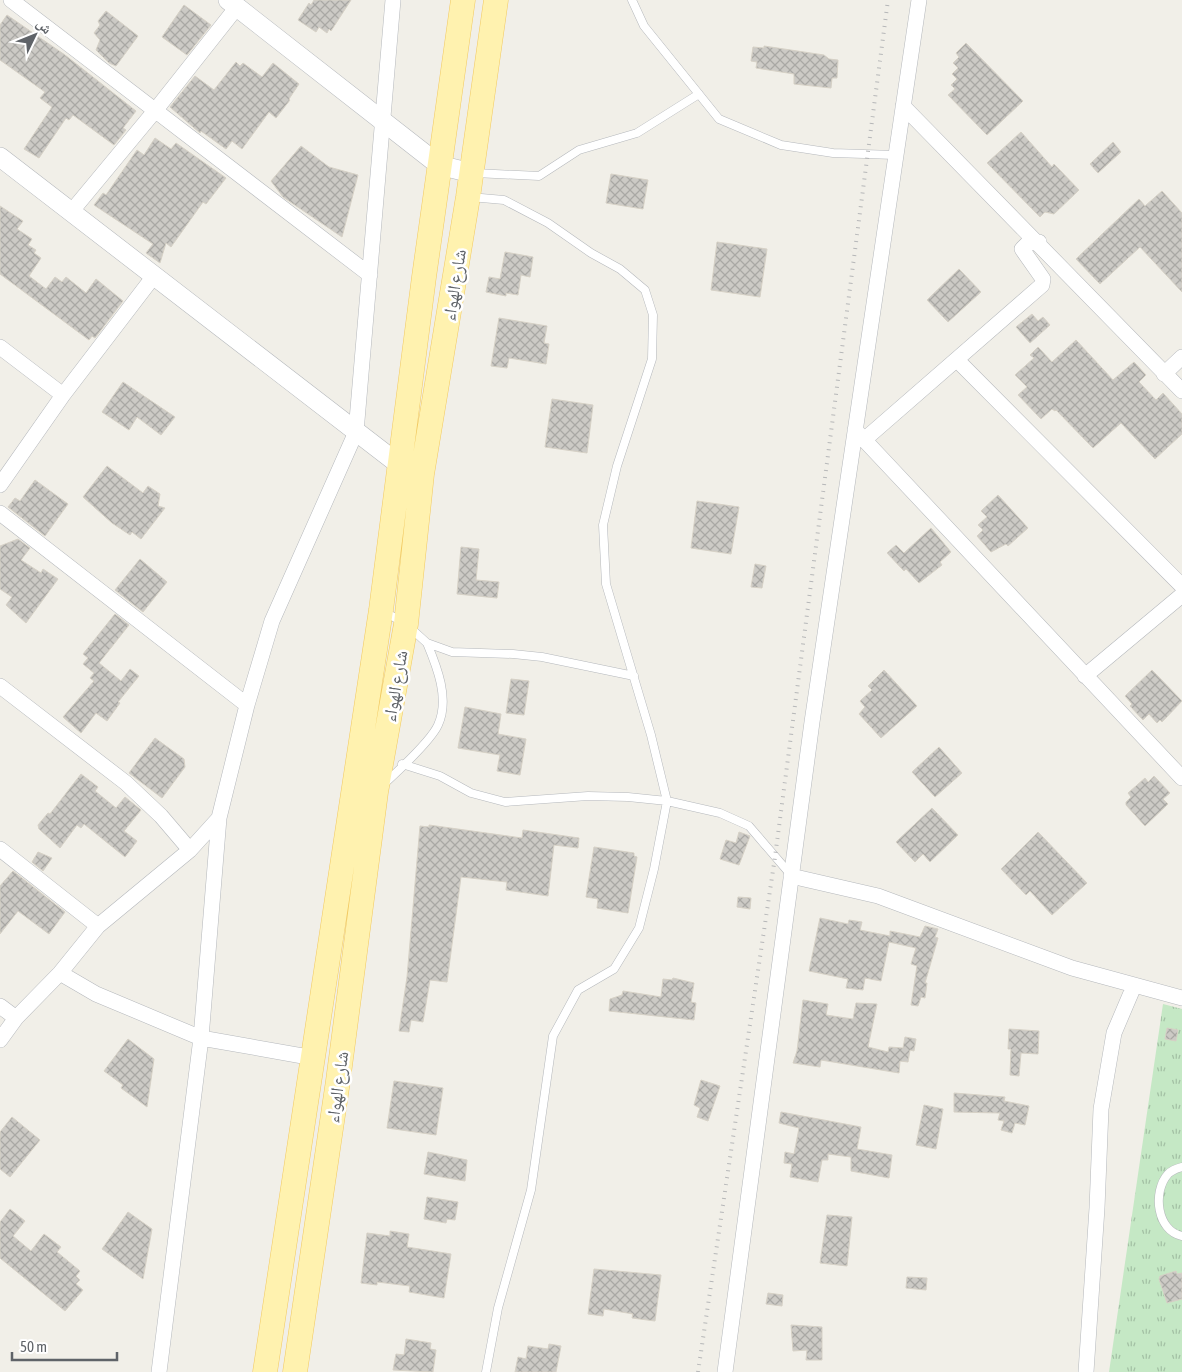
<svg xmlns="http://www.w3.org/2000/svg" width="1182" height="1372" font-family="'Asap Condensed','Noto Naskh Arabic',sans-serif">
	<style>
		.grass { fill: url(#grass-tufts) }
		.building { fill: url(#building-cross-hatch); stroke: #d6d1c6 }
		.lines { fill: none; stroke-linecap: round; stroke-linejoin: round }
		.service-casing { stroke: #b5b8bc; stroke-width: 9 }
		.minor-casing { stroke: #b5b8bc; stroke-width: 16 }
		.tertiary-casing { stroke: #b5b8bc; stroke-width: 20 }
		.primary-casing { stroke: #f2c960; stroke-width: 25 }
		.service { stroke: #fff; stroke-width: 8 }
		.minor { stroke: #fff; stroke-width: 15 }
		.tertiary { stroke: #fff; stroke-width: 19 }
		.primary { stroke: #fff2af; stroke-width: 24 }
		.rail { stroke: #b6b7b8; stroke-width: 4; stroke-dasharray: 1 6; stroke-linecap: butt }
		.labels { text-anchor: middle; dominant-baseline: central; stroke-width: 5; stroke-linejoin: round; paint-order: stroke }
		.street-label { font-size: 18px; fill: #5f6368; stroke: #fff }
	</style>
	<defs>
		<pattern id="grass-tufts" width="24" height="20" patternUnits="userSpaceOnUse" patternTransform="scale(1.25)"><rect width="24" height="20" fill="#c5e8c5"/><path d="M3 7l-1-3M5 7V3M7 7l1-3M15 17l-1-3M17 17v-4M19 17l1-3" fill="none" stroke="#a3c0a4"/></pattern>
		<pattern id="building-cross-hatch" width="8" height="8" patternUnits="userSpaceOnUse" patternTransform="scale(1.25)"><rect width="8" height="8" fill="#cccac5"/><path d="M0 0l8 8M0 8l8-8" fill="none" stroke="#a9a8a4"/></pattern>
	</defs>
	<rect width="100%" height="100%" fill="#f1efe8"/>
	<path class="grass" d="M1163 1004 1182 1009V1372H1109Z"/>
	<path class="building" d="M314 0H351L331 31 329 29 327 33 319 27 316 32 298 20 309 3 311 5Z
		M184 5 211 25 187 55 162 37Z
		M106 11 138 36 116 66 109 63 96 50 100 40 94 33 100 25 98 21Z
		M7 15 65 55 136 111 123 128 126 130 114 145 73 115 69 120 66 118 39 158 24 149 52 107 40 98 45 92 0 60V25Z
		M966 43 1023 101 987 135 948 95 955 89 951 85 957 79 952 74 958 68 953 63 959 57 956 53Z
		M764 46 824 55 829 59 838 60 837 78H832L831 88 794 84V74L756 68 757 62 751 61 753 47 764 48Z
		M236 62 240 66 243 63 262 77 273 63 299 84 289 99 290 100 276 118 269 112 242 149 232 141 226 149 201 131 200 133 170 107 195 76 214 90Z
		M1021 132 1052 167 1054 164 1079 190 1054 214 1045 212 1040 217 987 163Z
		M155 138 171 149 176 143 226 178 206 204 203 202 171 247 166 243 160 263 146 253 153 244 94 205 103 193 106 195 137 150 144 155Z
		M1113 142 1121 152 1098 173 1090 164Z
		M301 146 329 167 358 175 342 237 283 197 271 181Z
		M611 174 648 180 643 209 606 203Z
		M1162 191 1182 213V292L1140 247 1100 284 1076 259 1139 199 1145 206Z
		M0 206 23 221 17 229 32 239 28 245 36 250 34 253 41 258 29 276 46 289 55 277 62 282 66 277 86 293 96 279 123 301 95 338 92 336 89 340 0 274Z
		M717 242 767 249 760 297 711 290Z
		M505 252 533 257 530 277 521 275 518 295 506 293V296L486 292 489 277 500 279Z
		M959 269 981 292 948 322 927 300Z
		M1032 314 1038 321 1043 317 1050 325 1030 343 1016 327Z
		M499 318 547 326 544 343 549 344 546 364 509 358 507 368 491 366Z
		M1076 340 1113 380 1134 362 1146 375 1139 382 1156 400 1163 393 1182 414V434L1155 459 1121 423 1093 448 1056 410 1055 411 1052 409 1041 419 1018 395 1027 387 1015 375 1034 358 1030 355 1038 347 1052 362Z
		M123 382 175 417 161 435 137 417 129 430 102 412Z
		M552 399 593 405 587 453 545 447Z
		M107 466 143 493 148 486 160 494 158 506 165 508 141 539 132 532 130 535 112 523 83 497Z
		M35 480 68 504 45 536 8 507 15 498 20 501Z
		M998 495 1028 528 1008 546 1006 544 991 552 977 536 983 530 978 525 987 517 981 511Z
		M697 501 739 507 731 554 691 548Z
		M931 528 951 552 940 562 942 565 919 583 906 569 904 571 887 553 896 545 904 553Z
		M18 539 30 548 21 560 41 573 43 569 58 579 26 623 6 605 12 597 0 589V546Z
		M461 547 479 549 476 580 499 582 497 598 457 594Z
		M140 559 167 582 143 612 115 590Z
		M755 564 766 566 762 588 751 587Z
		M115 614 129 625 99 663 121 681 130 669 139 676 118 702 120 703 107 721 96 713 81 733 63 717 94 681 90 678 94 673 83 664 88 658 83 654Z
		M884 670 917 706 881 738 859 714 865 707 860 701 872 690 868 686Z
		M1152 670 1182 701 1162 722 1160 720 1157 723 1149 714 1143 720 1130 706 1132 704 1125 696Z
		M511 679 529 681 524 715 506 713Z
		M465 707 501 714 498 734 526 739 520 775 497 771 500 755 458 748Z
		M155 738 184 759 185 767 162 798 129 773Z
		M939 747 962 773 935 797 912 772Z
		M81 774 98 787 95 791 116 808 125 797 141 810 124 831 137 841 125 857 84 824 81 828 77 825 60 848 39 829 38 825 48 813 50 814Z
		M1154 776 1170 793 1163 799 1168 804 1145 826 1126 805V802L1131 797 1128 793 1145 778 1148 782Z
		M932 808 958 835 930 862 923 854 915 862 896 842Z
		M429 825 522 838 523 830 579 838 578 848 554 845 548 896 506 890 507 882 461 877 447 982 430 980 423 1022 411 1020 409 1032 399 1031 407 977 420 826 429 827Z
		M739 832 750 836 739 865 720 859 726 840 736 843Z
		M1038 832 1087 883 1052 915 1030 891 1026 895 1001 869Z
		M594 847 634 853V856L637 857 628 913 597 908 598 899 586 897Z
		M38 852 52 858 43 871 32 862Z
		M13 871 65 912 49 934 18 911 0 934V886Z
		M738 897 751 898 750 909 737 907Z
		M820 918 848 924 849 920 862 922 860 930 890 936V931L920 937 925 926 938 929 935 937 938 938 925 983H927L925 998 921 997 918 1006 911 1005 917 966 911 964 916 948 889 942 881 981 865 978 863 990 846 988 848 979 809 971Z
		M673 978 694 983 691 1002 696 1003 694 1020 609 1011 610 999 622 995 623 991 661 997 663 979 672 980Z
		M803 1000 828 1004 826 1015 853 1019 856 1003 877 1004 868 1047 888 1052 889 1047 903 1048 905 1037 916 1039 914 1051 910 1050 908 1062 900 1061 899 1073 821 1060 820 1067 793 1063 797 1051Z
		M1167 1028 1178 1030 1176 1041 1165 1039Z
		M1009 1029 1039 1031 1038 1054 1021 1053 1019 1076 1010 1075 1011 1049H1008Z
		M128 1039 154 1059 147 1107 121 1088 123 1085 104 1071Z
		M701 1080 720 1086 708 1121 697 1117 700 1108 694 1105Z
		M394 1081 443 1088 436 1135 387 1128Z
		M954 1093 1005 1097 1004 1101 1029 1106 1025 1125 1015 1123 1012 1133 1001 1130 1004 1121 998 1120 1000 1113 954 1112Z
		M924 1105 943 1109 936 1149 916 1145Z
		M781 1112 861 1127 857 1149 892 1155 889 1178 851 1171V1157L828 1154V1160H822L818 1182 790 1177 792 1164 784 1163 785 1152 794 1154 799 1128 779 1123Z
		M12 1117 40 1140 10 1177 0 1169V1132Z
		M428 1152 467 1160 465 1181 424 1174Z
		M427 1197 458 1202 455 1220 447 1219 446 1223 424 1219Z
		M10 1209 25 1221 13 1236 31 1251 44 1234 61 1247 57 1252 80 1271 76 1276 80 1280 76 1284 83 1290 65 1311 0 1258V1222Z
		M128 1212 152 1229 143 1279 102 1249Z
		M827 1215 852 1217 847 1266 820 1263Z
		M390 1231 409 1234 407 1247 451 1254 444 1298 409 1292 410 1286 377 1282V1285L361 1283 367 1233 390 1236Z
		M594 1269 661 1275 655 1321 632 1318 633 1314 604 1309 603 1316 588 1314Z
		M1176 1271 1177 1274 1182 1273V1299L1167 1303 1159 1279 1160 1276Z
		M907 1277 927 1278 926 1290 906 1288Z
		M768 1293 783 1295 782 1306 766 1304Z
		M791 1325 822 1327V1360H806L807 1350 793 1351Z
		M406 1339 431 1343 430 1349 436 1350 433 1372 393 1370 396 1354 404 1355Z
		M549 1344 561 1346 556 1372H515L518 1357 526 1359 528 1346 548 1349Z"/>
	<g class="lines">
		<g class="service-casing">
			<path id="service" d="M632 0 644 26 719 119 781 145 833 153 895 155
				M475 173 539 176 579 150 637 133 699 94
				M470 197 504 200 548 223 591 253 620 269 645 290 653 315 652 359 617 466 603 525 606 584 651 735 667 801 654 869 639 928 614 969 578 990 553 1036 531 1190 498 1308 486 1372
				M383 611 406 624 427 643 452 652 513 654 542 657 634 676
				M402 764 440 776 471 793 505 802 588 796 628 797 667 801 720 813 749 826 791 875
				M384 784C398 771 431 741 438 725 450 699 437 667 427 643
				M1182 1167C1178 1168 1171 1171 1168 1174 1152 1192 1157 1231 1182 1236"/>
		</g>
		<g class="minor-casing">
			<path id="minor" d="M11 0 370 275
				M903 106 1182 391
				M71 212 154 112 237 7
				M0 347 63 395
				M957 360 1182 586
				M1164 374 1182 357
				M855 430 1182 778
				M864 440 1042 285 1043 279 1022 249 1028 243 1039 242
				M0 485 63 395 154 276
				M0 513 247 705
				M1085 676 1182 595
				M0 686 126 783 161 816 190 850
				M0 849 98 926
				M791 876 878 896 1072 968 1182 998
				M60 973 96 994 201 1038 314 1058
				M0 1006 16 1018
				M0 1040 16 1018 60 973 98 926 190 850 219 818
				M159 1372 201 1038 219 818 247 705 272 621 356 432 393 0
				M725 1372 812 722 919 0
				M1086 1372 1097 1208 1101 1109 1114 1033 1134 986"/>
		</g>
		<g class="tertiary-casing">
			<path id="tertiary" d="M228 0 439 165 471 173
				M0 157 401 466"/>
		</g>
		<g class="primary-casing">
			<path id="primary" d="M265 1372 381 610 424 277 463 0
				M295 1372 338 1081 376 792 406 624 422 474 468 197 496 0"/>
		</g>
		<use href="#service" class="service"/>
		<use href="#minor" class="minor"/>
		<use href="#tertiary" class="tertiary"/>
		<use href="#primary" class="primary"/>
		<path class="rail" d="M698 1372 775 857 888 0"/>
	</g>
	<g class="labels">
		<g class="street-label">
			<text transform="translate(454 285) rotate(-81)">شارع الهواء</text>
			<text transform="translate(395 686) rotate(-80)">شارع الهواء</text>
			<text transform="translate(337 1087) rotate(-82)">شارع الهواء</text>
		</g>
	</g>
	<g transform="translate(35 35) rotate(47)" stroke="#ffffff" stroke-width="4" paint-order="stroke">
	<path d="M0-4L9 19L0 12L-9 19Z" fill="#5f6368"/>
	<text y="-8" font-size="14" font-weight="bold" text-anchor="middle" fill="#5f6368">ش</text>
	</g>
	<path d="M12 1352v8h105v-8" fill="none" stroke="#5f6368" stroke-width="2.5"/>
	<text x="20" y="1352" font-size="15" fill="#5f6368" stroke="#ffffff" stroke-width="4" paint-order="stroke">50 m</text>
</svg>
